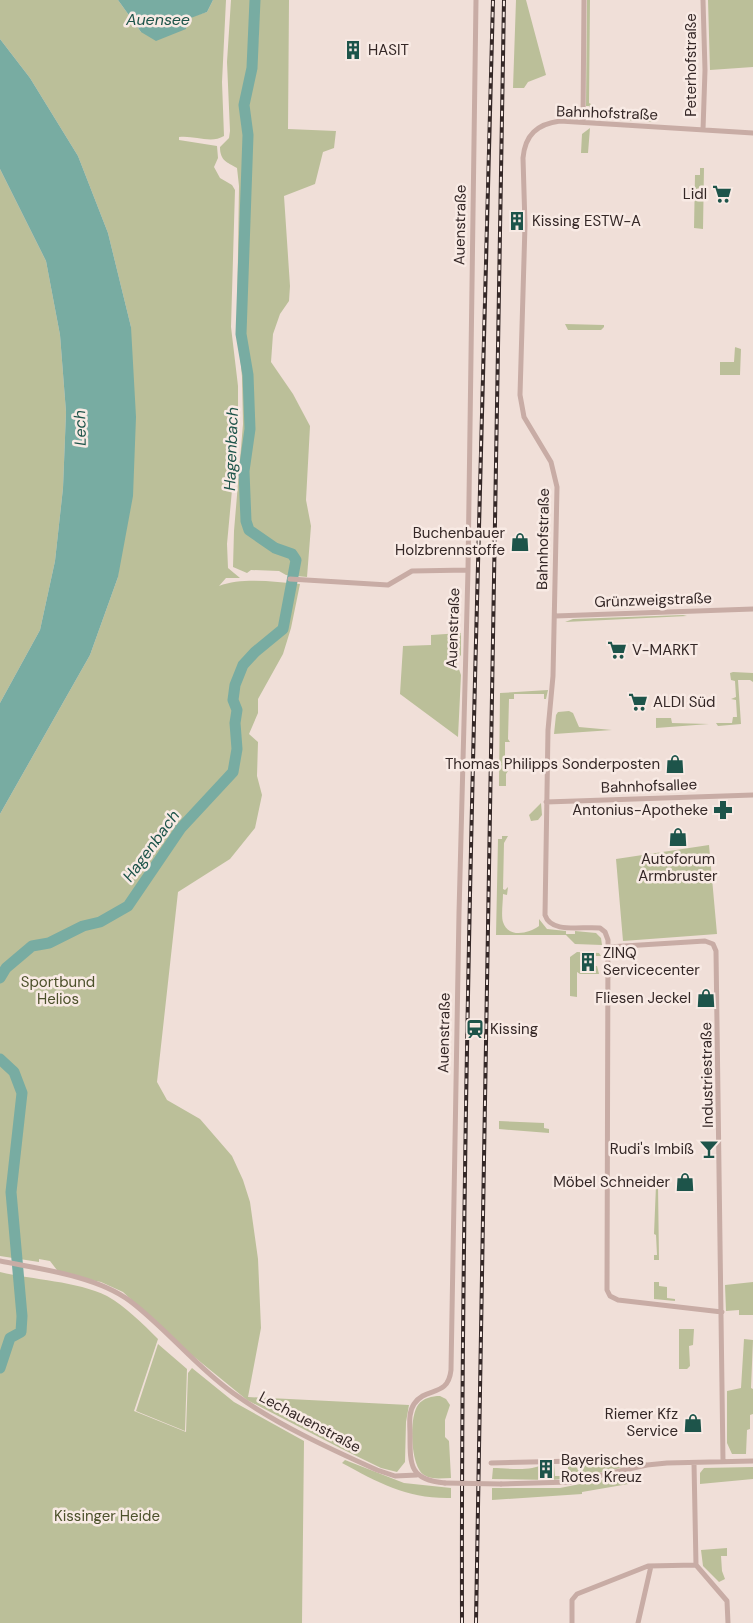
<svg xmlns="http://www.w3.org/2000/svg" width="753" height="1623" font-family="'DM Sans',sans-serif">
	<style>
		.green { fill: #bbbf99 }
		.water { fill: #78aca2 }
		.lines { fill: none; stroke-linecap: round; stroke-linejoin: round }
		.river { stroke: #78aca2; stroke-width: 11 }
		.street { stroke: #c8aca5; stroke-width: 5 }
		.rail-casing { stroke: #342726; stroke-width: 4 }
		.rail { stroke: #f8eae4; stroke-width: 2; stroke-dasharray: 5.5; stroke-linecap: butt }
		.street-bridge { stroke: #c8aca5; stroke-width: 5 }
		.labels { text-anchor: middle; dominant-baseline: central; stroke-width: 5; stroke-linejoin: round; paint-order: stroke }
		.poi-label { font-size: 15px; fill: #342726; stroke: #f8eae4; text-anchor: end }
		.street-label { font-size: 15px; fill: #342726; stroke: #f8eae4 }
		.park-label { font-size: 15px; fill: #4c512b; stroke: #f8eae4 }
		.water-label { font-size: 16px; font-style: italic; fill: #1d544a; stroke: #f8eae4 }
	</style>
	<rect width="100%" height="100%" fill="#f0dfd8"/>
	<path class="green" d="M0 0H118L141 32 207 12 213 0H226L222 82 224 136C211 144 194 135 179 137V140L217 146 218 158 214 167 220 178 232 185 235 190 231 327 238 386V425L227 544 228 568 240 578H226L219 586C243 577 275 582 300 584L291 628 283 654 258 699V713L249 734 258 742 257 776 262 795 255 828 230 859 178 892 157 1082 167 1100 200 1119 232 1156 243 1180 250 1202 258 1259 261 1328 248 1397 409 1405 406 1422 405 1462 397 1472 381 1468 340 1448 247 1400 187 1351 123 1292 101 1282 60 1274 50 1261 39 1259V1262L0 1256V814L90 655 118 577 131 327 108 233 78 156 30 78 0 39Z
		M231 0H253L250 68 241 104 246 135 242 163 244 164V186L239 334 246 375 249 429 242 470 245 528 265 542 271 540 251 529 248 522 246 472 252 428 243 334 247 166 251 123 248 105 255 71 259 31 258 0H289L288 129 336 131 334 148 323 152 315 184 284 196 290 286 289 301 280 314 273 334 271 362 293 394 310 426 306 500 311 526 307 577 286 575 279 571 251 570 247 573 233 567 234 531 243 424 242 377 237 320 239 186 237 168C227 162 220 161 220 147L229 138 230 131 227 62Z
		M516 0H526L546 75 528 82 524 88H513Z
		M587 0H590L589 103 591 104 593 111 600 116 655 119 654 122 599 118 591 113 589 106H586Z
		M708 0H753V67L710 70Z
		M590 128 588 153H581L582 134Z
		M700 168H704L703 229 694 228 695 175H700Z
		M0 169 46 261 60 335 66 412 63 488 55 561 40 630 0 703Z
		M565 324 604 325V327L601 330H568Z
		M732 346 741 349 740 375H720V362H734L735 347Z
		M683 615 687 616 565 622 573 619Z
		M461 633V655L456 661 461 675 458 737 400 694 403 646 431 645V635Z
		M733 672 753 673V682L750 680H738L741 724 718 726 716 723H732L733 717H737L736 700 731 699 736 697 735 681 731 680 730 673Z
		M548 690 546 699H544V694H514V699H509L508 739 510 742H505V768L508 771 506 774V786H499L500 693Z
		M569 711 573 713 579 727 612 730 554 734 556 715 558 712Z
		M656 718H671L672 723 709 724 656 728Z
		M541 803 542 815 538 820 531 821 529 815Z
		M502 836H508L504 843 503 889 505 890 508 887 507 895 503 894C503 902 501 915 503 922 508 938 528 934 539 926V919L547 929 566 931V934H575V931L596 933 601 938 602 945 575 944 566 935H496L498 839H502Z
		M709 845 717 934 623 941 616 859Z
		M577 952 599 953 601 956H580V966H597L599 974H580L577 972V997L570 996V957Z
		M499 1121 544 1123V1128L549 1129V1133L499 1129Z
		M656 1185H658L659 1260H654V1255H657L656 1235 654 1234Z
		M0 1272C33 1280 77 1281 107 1296 126 1307 142 1323 158 1339L134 1411 186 1432 188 1373 192 1368 234 1402 304 1441 302 1623H0Z
		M654 1282H659V1286L667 1287V1298L675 1299V1301L654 1299Z
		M753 1282V1315H739V1310L726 1311 725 1285Z
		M679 1329H694L693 1345 689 1346 690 1366 687 1369H679Z
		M744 1339 753 1340 751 1388 753 1389V1414L750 1415V1429L747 1430 746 1454H732L727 1443V1391L741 1388Z
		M158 1344 187 1369 185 1431 136 1411Z
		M440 1396 446 1399 450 1405 445 1420V1437L449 1441 451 1478C442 1478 432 1480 424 1475 410 1466 409 1417 418 1405 423 1398 432 1396 440 1396Z
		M345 1460 404 1483 451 1488V1498C407 1499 379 1483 342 1463Z
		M543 1464H554L555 1476H568V1465L624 1464 625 1467 580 1477 552 1480 492 1479 493 1468C507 1468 531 1472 543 1464Z
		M753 1467V1479L700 1484V1473L704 1468Z
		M641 1472 640 1482 582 1492V1494L492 1500V1488H560Z
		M727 1548V1556H721L722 1571 725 1579 719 1582 703 1566 701 1550Z"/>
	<path class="water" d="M118 0H213L207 12 188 19 186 29 156 41 141 32Z
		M0 39 30 78 78 156 108 233 131 327 136 417 133 496 118 577 90 655 0 814V703L40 630 55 561 63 488 66 412 60 335 46 261 0 169Z"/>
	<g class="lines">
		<path class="river" d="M0 978 6 968 32 946 49 943 83 926 100 922 128 906 181 828 233 772 237 749 235 723 237 710 233 700 235 685 243 665 255 652 283 629 296 560 292 554 275 548 249 530 246 521 244 471 250 429 248 375 241 334 248 135 244 105 252 68 255 0
			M0 1059 14 1072 22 1093 11 1192 22 1316 21 1332 10 1338 0 1368"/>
		<path class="street" d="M703 0 705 70 703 130
			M583 122 584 0
			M290 579 388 585 412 571 468 570
			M555 616 753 609
			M546 802 753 795
			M608 947 705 941 713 944 716 951 723 1461
			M0 1261C40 1269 97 1276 130 1301 167 1329 195 1366 233 1393 276 1424 328 1448 377 1470L395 1476 417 1475
			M722 1312 618 1300 610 1296 607 1290 608 940 605 932 600 928C582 926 551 934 545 915L548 730 553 676 557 487 551 462 524 417 520 395 525 225 523 158C525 135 537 124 560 121L753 133
			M491 1463 622 1460 636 1461 646 1465
			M694 1463 696 1565 727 1601 728 1623
			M445 1483C410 1480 410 1466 410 1435 410 1425 408 1413 414 1404 426 1386 448 1398 451 1370L459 913 468 570 476 0
			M501 1484 570 1482 647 1465 667 1463 753 1461
			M572 1623V1600L577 1594 648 1566 696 1565
			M638 1623 651 1566"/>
		<g class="rail-casing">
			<path id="rail" d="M462 1623C461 1283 468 943 477 603 482 402 487 201 493 0
				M476 1623 504 0"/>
		</g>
		<use href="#rail" class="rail"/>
		<path class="street-bridge" d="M445 1483 501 1484"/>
	</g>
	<defs>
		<g id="building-bare" transform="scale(1.5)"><path d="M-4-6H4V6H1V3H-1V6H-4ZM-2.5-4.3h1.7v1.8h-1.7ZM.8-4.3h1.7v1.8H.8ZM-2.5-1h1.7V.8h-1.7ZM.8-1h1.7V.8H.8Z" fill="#1d544a" stroke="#f8eae4" stroke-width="2.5" paint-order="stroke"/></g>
		<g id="supermarket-bare" transform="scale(1.5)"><path d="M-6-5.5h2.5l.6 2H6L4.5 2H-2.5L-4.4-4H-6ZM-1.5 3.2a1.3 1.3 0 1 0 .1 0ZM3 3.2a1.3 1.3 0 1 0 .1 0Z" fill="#1d544a" stroke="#f8eae4" stroke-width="2.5" paint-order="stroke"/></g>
		<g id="shop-bare" transform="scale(1.5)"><path d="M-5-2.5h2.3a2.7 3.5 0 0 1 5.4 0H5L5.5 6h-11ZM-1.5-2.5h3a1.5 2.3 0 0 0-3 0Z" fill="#1d544a" stroke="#f8eae4" stroke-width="2.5" paint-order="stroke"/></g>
		<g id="pharmacy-bare" transform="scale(1.5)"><path d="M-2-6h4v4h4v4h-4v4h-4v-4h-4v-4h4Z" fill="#1d544a" stroke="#f8eae4" stroke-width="2.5" paint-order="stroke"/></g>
		<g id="station-bare" transform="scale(1.5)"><path d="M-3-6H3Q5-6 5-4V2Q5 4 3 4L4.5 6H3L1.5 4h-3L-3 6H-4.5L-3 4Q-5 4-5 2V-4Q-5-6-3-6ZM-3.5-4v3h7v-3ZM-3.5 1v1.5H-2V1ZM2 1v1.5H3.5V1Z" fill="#1d544a" stroke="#f8eae4" stroke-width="2.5" paint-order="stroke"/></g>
		<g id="bar-bare" transform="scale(1.5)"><path d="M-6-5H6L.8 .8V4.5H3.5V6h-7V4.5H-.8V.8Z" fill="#1d544a" stroke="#f8eae4" stroke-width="2.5" paint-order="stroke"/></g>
	</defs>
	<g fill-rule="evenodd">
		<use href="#building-bare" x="353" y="50"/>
		<use href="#supermarket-bare" x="722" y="194"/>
		<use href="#building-bare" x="517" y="221"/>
		<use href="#shop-bare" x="520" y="542"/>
		<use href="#supermarket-bare" x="617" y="650"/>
		<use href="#supermarket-bare" x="638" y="702"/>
		<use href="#shop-bare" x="675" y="764"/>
		<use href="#pharmacy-bare" x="723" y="810"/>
		<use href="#shop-bare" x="678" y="837"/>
		<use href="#building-bare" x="588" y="962"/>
		<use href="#shop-bare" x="706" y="998"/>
		<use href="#station-bare" x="475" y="1029"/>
		<use href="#bar-bare" x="709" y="1149"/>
		<use href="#shop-bare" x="685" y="1182"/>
		<use href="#shop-bare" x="693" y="1423"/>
		<use href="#building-bare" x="546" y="1469"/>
	</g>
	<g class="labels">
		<g class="poi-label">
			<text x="368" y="50" text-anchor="start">HASIT</text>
			<text x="707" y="194">Lidl</text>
			<text x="532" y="221" text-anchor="start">Kissing ESTW-A</text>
			<text x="505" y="533">Buchenbauer<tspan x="505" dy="17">Holzbrennstoffe</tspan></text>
			<text x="632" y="650" text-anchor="start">V-MARKT</text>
			<text x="653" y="702" text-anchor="start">ALDI Süd</text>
			<text x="660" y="764">Thomas Philipps Sonderposten</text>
			<text x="708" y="810">Antonius-Apotheke</text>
			<text x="678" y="859" text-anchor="middle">Autoforum<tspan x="678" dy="17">Armbruster</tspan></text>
			<text x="603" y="953" text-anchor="start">ZINQ<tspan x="603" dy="17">Servicecenter</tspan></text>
			<text x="691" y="998">Fliesen Jeckel</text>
			<text x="490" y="1029" text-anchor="start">Kissing</text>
			<text x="694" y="1149">Rudi's Imbiß</text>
			<text x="670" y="1182">Möbel Schneider</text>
			<text x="678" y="1414">Riemer Kfz<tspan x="678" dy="17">Service</tspan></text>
			<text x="561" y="1460" text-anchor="start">Bayerisches<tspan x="561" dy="17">Rotes Kreuz</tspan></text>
		</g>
		<g class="street-label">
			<text transform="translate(691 65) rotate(-90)">Peterhofstraße</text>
			<text transform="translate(607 113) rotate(2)">Bahnhofstraße</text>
			<text transform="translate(460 225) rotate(-89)">Auenstraße</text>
			<text transform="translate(543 539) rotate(-89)">Bahnhofstraße</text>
			<text transform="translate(653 600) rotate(-2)">Grünzweigstraße</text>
			<text transform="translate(453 628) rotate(-88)">Auenstraße</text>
			<text transform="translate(649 786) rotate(-2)">Bahnhofsallee</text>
			<text transform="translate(444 1033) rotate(-89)">Auenstraße</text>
			<text transform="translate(707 1075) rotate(-91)">Industriestraße</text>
			<text transform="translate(310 1422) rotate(28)">Lechauenstraße</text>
		</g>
		<g class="park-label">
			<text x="58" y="982">Sportbund<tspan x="58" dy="17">Helios</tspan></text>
			<text x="107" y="1516">Kissinger Heide</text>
		</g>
		<g class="water-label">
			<text x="158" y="19">Auensee</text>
			<text transform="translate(80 428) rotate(-91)">Lech</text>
			<text transform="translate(231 449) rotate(-88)">Hagenbach</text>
			<text transform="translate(151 846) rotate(-54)">Hagenbach</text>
		</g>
	</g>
</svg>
